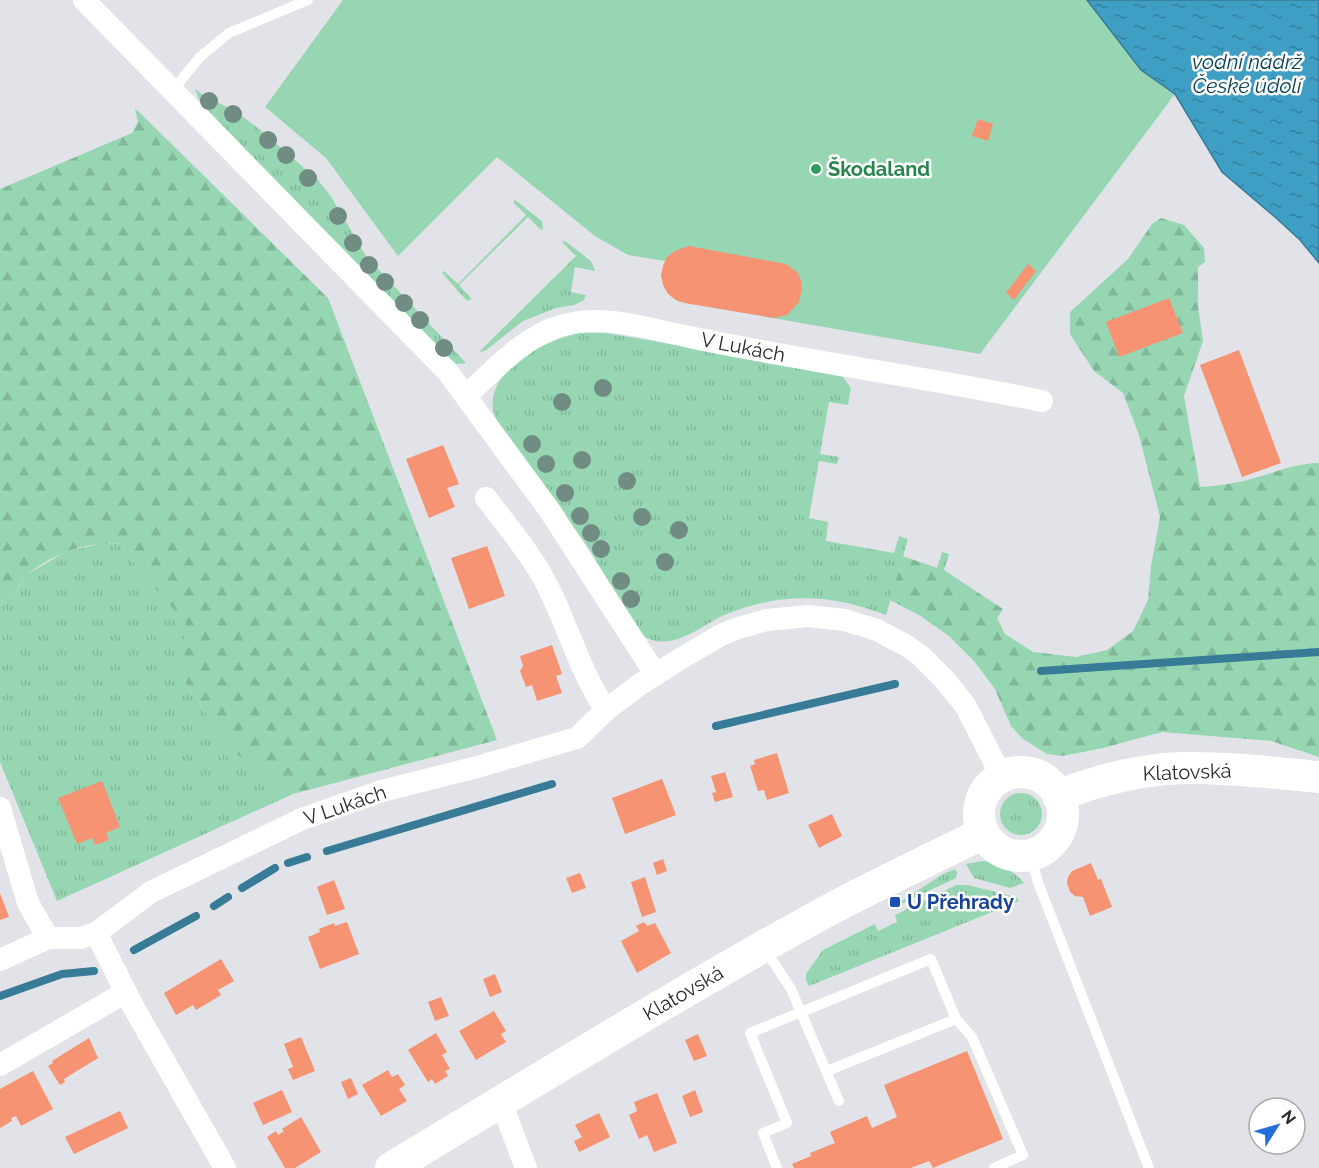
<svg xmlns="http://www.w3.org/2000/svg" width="1319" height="1168" font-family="Raleway,sans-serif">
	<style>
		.grass { fill: url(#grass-tufts) }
		.forest { fill: url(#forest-firs) }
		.pitch { fill: #97d6b3 }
		.water { fill: url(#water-ripples); stroke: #387b96; stroke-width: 1.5 }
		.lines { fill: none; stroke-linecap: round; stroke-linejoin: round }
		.stream { stroke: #387b96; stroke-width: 8 }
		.building { fill: #f69372 }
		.service { stroke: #fff; stroke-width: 10 }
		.minor { stroke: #fff; stroke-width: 22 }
		.secondary { stroke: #fff; stroke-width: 32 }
		.tree { fill: #718c82 }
		.leisure-dot { fill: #2e9e5b; stroke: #fff; stroke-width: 2 }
		.transit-dot { fill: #1a4fb4; stroke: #fff; stroke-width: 2 }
		.labels { text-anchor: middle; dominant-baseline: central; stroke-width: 5; stroke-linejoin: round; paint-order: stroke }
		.leisure-label { font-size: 20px; font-weight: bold; fill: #27864d; stroke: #fff; text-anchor: start }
		.street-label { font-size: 20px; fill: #292a2c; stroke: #fff }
		.transit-label { font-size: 20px; font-weight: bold; fill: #164399; stroke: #fff; text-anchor: start }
		.water-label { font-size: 21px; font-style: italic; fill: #074154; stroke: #fff }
	</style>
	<defs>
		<pattern id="grass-tufts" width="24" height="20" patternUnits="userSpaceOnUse" patternTransform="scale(1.5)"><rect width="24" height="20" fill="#97d6b3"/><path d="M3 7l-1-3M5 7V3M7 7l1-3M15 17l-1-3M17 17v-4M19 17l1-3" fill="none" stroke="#82b89a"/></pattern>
		<pattern id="forest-firs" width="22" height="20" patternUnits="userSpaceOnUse" patternTransform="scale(1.5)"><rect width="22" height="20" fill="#97d6b3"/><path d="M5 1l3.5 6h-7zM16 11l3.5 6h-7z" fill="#82b89a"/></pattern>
		<pattern id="water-ripples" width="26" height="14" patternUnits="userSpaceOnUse" patternTransform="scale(1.5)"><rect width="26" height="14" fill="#3f9ec3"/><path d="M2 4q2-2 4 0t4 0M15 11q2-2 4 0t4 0" fill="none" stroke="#35819f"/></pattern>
	</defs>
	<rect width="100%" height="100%" fill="#e2e3e8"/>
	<path class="grass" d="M195 89 203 95 235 111 258 128 318 180 330 195 366 256 466 363 457 364 445 359 200 102Z
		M515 200 542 221 543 228 541 230 528 217 459 285 472 299 467 301 442 273 444 271 458 284 526 215 513 202Z
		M565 241 591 261 595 271 575 267 571 292 586 295 584 300 574 305 556 308 523 321 485 351 479 352 576 256 562 242Z
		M580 333H605L697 348 843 377 851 388 848 405 829 402 820 454 839 457 837 464 819 461 809 518 828 522 826 541 894 553 899 536 908 539 886 615C848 601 818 595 777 600 759 603 742 608 724 615 699 627 669 655 640 634L588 547 501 427C498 422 494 416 493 410 487 368 548 339 580 333Z
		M103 543 121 544 142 574 187 623 179 673 233 752 293 794 57 901 0 762V601L13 598 26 575 65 552Z
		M1000 814a21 21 0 1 1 42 0a21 21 0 1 1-42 0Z
		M982 861C1000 863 1012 869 1024 883L1010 888 974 878 966 864Z
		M955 869 957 872 956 878 901 904 900 902 943 874Z
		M956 885H968L1012 896 1017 898 1019 901 809 986 806 980V974L823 950 875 924 878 931 897 922 895 915Z"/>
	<path class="forest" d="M135 108 328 298 497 740 293 794 233 752 179 673 186 623 142 574 121 544C89 541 54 553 28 574 22 579 17 591 13 598L0 601V189L132 133 138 122Z
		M1161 218 1184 225 1204 248 1205 262 1198 267V306L1203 341 1184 396 1200 487C1218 486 1237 483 1255 478 1276 472 1297 463 1319 463V757L1271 741 1162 732 1103 748 1078 753 1062 756 1047 754 1023 739 1011 726 995 689 974 661 949 636 919 615 890 600 903 556 937 568 942 552 949 554 944 570 1003 609 997 618 1005 634 1033 652 1076 657 1107 650 1133 631 1148 600 1151 566 1160 517 1139 435 1123 393 1094 371 1070 334V312L1128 259 1152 224Z"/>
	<path class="pitch" d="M343 0H1087L1141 70 1175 94 980 354 680 302C663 293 658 279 665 261L628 255 595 236 497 157 398 256 326 158 265 107Z"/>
	<path class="water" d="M1087 0H1319V263L1300 240 1275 217 1222 172 1175 94 1141 70Z"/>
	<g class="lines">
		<path class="stream" d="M1041 671 1319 652
			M716 726 895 684
			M327 851 552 784
			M288 863 307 857
			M242 888 275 868
			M214 906 228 897
			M134 950 196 916
			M0 996 62 974 94 971"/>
	</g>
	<path class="building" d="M978 119 993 124 988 141 972 136Z
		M689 246 786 264 797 272 801 280 802 289 799 302 787 315 774 318 685 303 676 300 668 294 663 285 661 275 663 266 667 257 675 251Z
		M1028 264 1036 271 1014 300 1006 293Z
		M1169 298 1183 333 1119 357 1106 322Z
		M1239 350 1281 463 1242 477 1200 365Z
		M443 445 459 484 447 488 455 507 429 518 406 459Z
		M487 546 505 596 469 609 451 558Z
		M552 645 562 674 556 676 562 693 537 701 532 685 526 687 520 671 523 666 520 656Z
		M777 753 789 793 767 800 764 790 758 791 750 766 755 764 754 760Z
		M725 772 733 797 715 802 712 793 716 792 711 776Z
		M662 779 676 815 625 834 612 798Z
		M102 781 120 827 106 833 109 840 95 845 92 838 77 844 58 798Z
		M832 814 842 836 819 848 808 825Z
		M663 859 667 871 657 875 653 863Z
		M1091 863 1098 880 1101 879 1112 907 1090 916 1083 897 1075 896 1070 892 1067 883 1068 877 1072 871Z
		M580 873 586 888 572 893 566 878Z
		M645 877 656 912 642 917 631 882Z
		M334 880 345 909 327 915 317 887Z
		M0 893 9 917 0 920Z
		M347 922 359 954 320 969 308 937 320 932 319 929 334 923 335 926Z
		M644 922 647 926 655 923 671 953 637 973 621 941 639 931 636 926Z
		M221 959 234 981 218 990 221 995 208 1003 196 1010 193 1005 176 1015 164 993Z
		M495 974 502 992 490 997 483 979Z
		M441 997 449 1016 435 1021 428 1002Z
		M494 1011 506 1031 501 1034 506 1042 476 1060 459 1031Z
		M436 1033 447 1052 442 1055 450 1069 445 1071 448 1076 435 1084 432 1079 428 1082 408 1050Z
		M698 1034 707 1056 694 1061 685 1040Z
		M301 1037 315 1071 293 1080 288 1069 293 1067 284 1044Z
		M89 1038 98 1058 64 1079 65 1082 60 1085 48 1066 53 1063 52 1061Z
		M967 1051 1003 1139 933 1168 929 1161 911 1168H794L792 1164 811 1156 810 1153 835 1143 830 1132 867 1116 872 1128 897 1117 884 1085Z
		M388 1070 392 1077 398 1074 405 1085 399 1089 407 1101 381 1116 362 1085Z
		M33 1071 53 1109 21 1126 16 1116 11 1118 12 1121 0 1128V1089Z
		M351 1078 358 1094 348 1099 341 1082Z
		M282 1090 292 1112 263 1125 253 1103Z
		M695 1090 703 1112 690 1117 682 1096Z
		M657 1093 677 1143 654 1152 647 1135 639 1139 629 1115 637 1111 634 1102Z
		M120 1111 128 1128 74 1154 65 1137Z
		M599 1113 610 1137 579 1152 574 1141 582 1137 575 1125Z
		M301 1117 321 1152 295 1168H285L267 1137 276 1131 278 1135 284 1131 282 1129Z"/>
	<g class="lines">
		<path class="service" d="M173 90 200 57 229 33 308 0
			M1030 855 1039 885 1149 1168
			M764 948 791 989 839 1101
			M956 1019 972 1037 1023 1155 994 1168
			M777 1168 763 1133 787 1123 750 1033 931 959 956 1019 827 1071"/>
		<path class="minor" d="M84 0 447 371 550 511 656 675
			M466 396C495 369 522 338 560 326 601 313 644 328 685 336 716 343 747 348 778 354 866 370 954 383 1042 401
			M486 498C508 527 533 556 549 589 569 629 581 674 606 710
			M0 808 28 903 48 938
			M96 933 134 1008 225 1168
			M0 960 48 938H80L96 933 151 892 302 819 382 791 477 767 577 738 606 710 639 685 685 656 721 635 738 628 767 620 808 616 845 620 877 630 907 646 922 657 944 679 965 705 1002 777
			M0 1065 126 992
			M501 1102 526 1168"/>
		<path class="secondary" d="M979 814a42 42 0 1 1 84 0a42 42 0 1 1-84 0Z
			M1058 796C1098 780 1141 769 1184 768 1229 767 1274 773 1319 777
			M391 1168C536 1081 681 991 829 910 880 883 932 858 984 833"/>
	</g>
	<g class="tree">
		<circle cx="209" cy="101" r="9"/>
		<circle cx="233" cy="114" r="9"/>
		<circle cx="268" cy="140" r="9"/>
		<circle cx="286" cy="155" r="9"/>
		<circle cx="308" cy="178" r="9"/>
		<circle cx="338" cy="216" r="9"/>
		<circle cx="353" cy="243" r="9"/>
		<circle cx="369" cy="265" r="9"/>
		<circle cx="385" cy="282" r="9"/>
		<circle cx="404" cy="303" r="9"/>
		<circle cx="420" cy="320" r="9"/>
		<circle cx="444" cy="348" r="9"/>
		<circle cx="603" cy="388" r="9"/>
		<circle cx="562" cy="402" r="9"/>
		<circle cx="532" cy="444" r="9"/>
		<circle cx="582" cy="460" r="9"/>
		<circle cx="546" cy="464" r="9"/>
		<circle cx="627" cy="481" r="9"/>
		<circle cx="565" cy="493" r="9"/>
		<circle cx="580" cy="516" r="9"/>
		<circle cx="642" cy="517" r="9"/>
		<circle cx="679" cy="530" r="9"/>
		<circle cx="591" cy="533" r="9"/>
		<circle cx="601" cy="549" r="9"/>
		<circle cx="665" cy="562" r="9"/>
		<circle cx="621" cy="581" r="9"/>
		<circle cx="631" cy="599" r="9"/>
	</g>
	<circle class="leisure-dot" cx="816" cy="169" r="6"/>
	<rect class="transit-dot" x="889" y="896" width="12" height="12" rx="3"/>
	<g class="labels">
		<g class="leisure-label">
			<text x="828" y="169">Škodaland</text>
		</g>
		<g class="street-label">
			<text transform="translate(743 347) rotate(11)">V Lukách</text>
			<text transform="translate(1187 772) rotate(-2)">Klatovská</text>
			<text transform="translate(345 805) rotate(-19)">V Lukách</text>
			<text transform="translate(683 993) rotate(-30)">Klatovská</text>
		</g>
		<g class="transit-label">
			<text x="907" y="902">U Přehrady</text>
		</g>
		<g class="water-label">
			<text x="1247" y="61">vodní nádrž<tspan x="1247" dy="24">České údolí</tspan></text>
		</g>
	</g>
	<g transform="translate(1277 1126) rotate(53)"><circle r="28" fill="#ffffff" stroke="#a9aaab" stroke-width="1.5"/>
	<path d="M0-4.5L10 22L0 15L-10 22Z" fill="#246ed9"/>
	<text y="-9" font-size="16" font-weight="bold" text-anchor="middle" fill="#292a2c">N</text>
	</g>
</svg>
